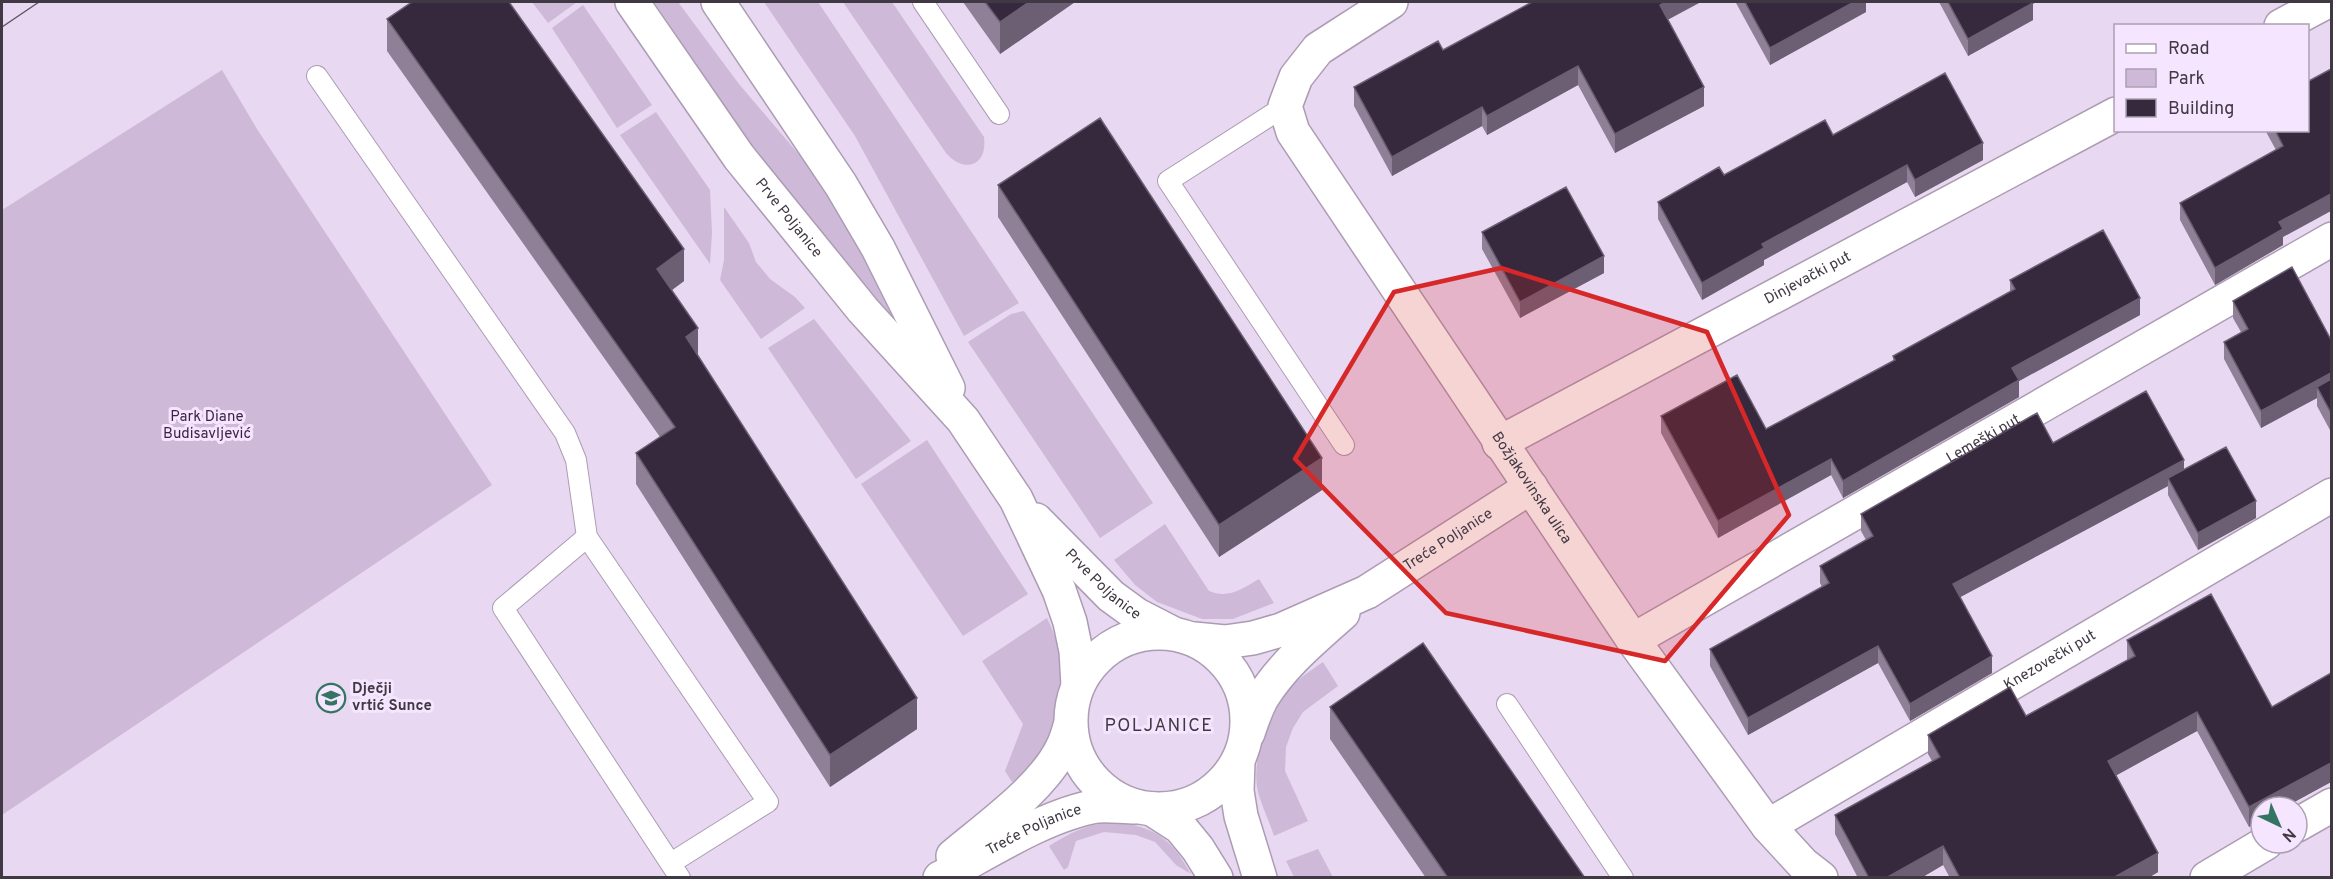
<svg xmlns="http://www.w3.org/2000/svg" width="2333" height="879" font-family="Overpass,sans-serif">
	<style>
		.green { fill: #cebad8 }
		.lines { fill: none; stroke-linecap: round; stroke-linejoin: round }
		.lane-casing { stroke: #ac9cb3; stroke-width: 22 }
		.street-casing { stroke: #ac9cb3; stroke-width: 36 }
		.lane { stroke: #fff; stroke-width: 20 }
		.street { stroke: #fff; stroke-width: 33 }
		.tram { stroke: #5f5663; stroke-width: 1.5 }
		.wall { fill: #908097 }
		.shaded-wall { fill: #6c5e73 }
		.building { fill: #36293d; stroke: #6c5e73; stroke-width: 1.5 }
		.marked { fill: #d62828; fill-opacity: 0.2; stroke: #d62828; stroke-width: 4.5; stroke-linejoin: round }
		.labels { text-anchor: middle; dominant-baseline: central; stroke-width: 6; stroke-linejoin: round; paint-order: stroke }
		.street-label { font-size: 15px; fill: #403943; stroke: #f6e5fe }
		.park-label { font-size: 15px; fill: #3a1f46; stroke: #f6e5fe }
		.poi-label { font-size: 15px; font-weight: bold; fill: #403943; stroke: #f6e5fe; text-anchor: start }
		.quarter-label { font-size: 18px; letter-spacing: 1.5px; fill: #403943; stroke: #f6e5fe }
	</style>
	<rect width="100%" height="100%" fill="#e9d8f1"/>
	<path class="green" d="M532 2H577L548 23Z
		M654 2H678L739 84 807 164 846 220 906 335 784 193Z
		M764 2H818L1019 303 964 336 855 136Z
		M843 2H892L984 137C988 166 964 174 946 153Z
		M583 5 652 105 617 128 552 28Z
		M222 70 257 129 492 485 2 815V210Z
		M656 112 710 190 712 233 710 264 620 135Z
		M724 207 749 243 756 262 770 279 795 297 805 308 761 339 720 280 724 260Z
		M1024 311 1153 503 1100 538 968 342 1011 314Z
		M814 319 911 441 856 479 768 348Z
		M927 440 1028 594 963 636 861 484Z
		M1165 524 1209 591C1228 599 1242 589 1259 579L1274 603 1233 619H1202L1157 602 1135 585 1114 560Z
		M1047 618C1079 684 1070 736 1012 782L1005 771 1023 724 982 661Z
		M1323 662 1338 686 1303 712 1293 728 1286 747 1285 771 1308 821 1274 836C1269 820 1260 803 1257 787 1253 761 1264 719 1280 698 1292 683 1307 673 1323 662Z
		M1120 822C1158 829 1172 840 1191 874L1176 865 1155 842 1136 835 1104 832 1076 841 1068 867 1064 870 1049 846C1075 830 1089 823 1120 822Z
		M1318 849 1333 877H1294L1286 861Z"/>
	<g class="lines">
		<g class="lane-casing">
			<path id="lane" d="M923 2 999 114
				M317 76 565 433 576 460 587 537 503 608 680 878
				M1285 106 1168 181 1344 445
				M587 537 768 802 671 863
				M1507 704 1623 878"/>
		</g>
		<g class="street-casing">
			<g id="street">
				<path id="s1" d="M632 2 739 157 863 310 963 420 1016 499 1059 590 1070 622 1076 651 1078 685"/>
				<path d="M718 2 841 185 878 248 948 388"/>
				<path id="s2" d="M1391 2 1318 49 1296 77 1285 106 1293 132 1633 640 1768 826 1803 864 1821 878"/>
				<path d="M2281 26 2326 2"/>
				<path id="s3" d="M1499 443 2116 114"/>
				<path id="s4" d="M1036 520 1111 596 1137 615 1172 633"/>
				<circle cx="1159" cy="721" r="88"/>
				<path id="s5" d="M1194 639 1225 642 1253 638 1281 630 1367 592 1531 487"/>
				<path id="s6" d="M1633 640 2332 239"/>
				<path d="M1248 733C1252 721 1256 709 1262 698 1283 664 1314 639 1343 613"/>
				<path d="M1238 761 1237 791 1241 816 1260 878"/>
				<path d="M1152 809 1180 827 1198 849 1216 878"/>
				<path d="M2297 825 2332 805"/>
				<path id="s7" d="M1768 826 2332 495"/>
				<path d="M953 856C986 828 1043 788 1062 748 1066 741 1068 733 1070 726"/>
				<path id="s8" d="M940 878C986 854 1046 814 1098 806 1109 805 1123 807 1135 807"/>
				<path d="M2207 878 2266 843"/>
			</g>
		</g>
		<use href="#lane" class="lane"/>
		<use href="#street" class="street"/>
		<path class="tram" d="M2 27 39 2"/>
	</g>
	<path class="wall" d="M963 2H1075L1000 54Z
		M1736 2H1866V12L1770 65 1736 3Z
		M1939 2H2032L2033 20 1968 56Z
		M387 19 684 281 672 290 698 357 917 729 830 787 636 484V453L660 437 387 51Z
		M1668 20 1704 106 1615 153 1578 85 1487 135 1482 126 1392 176 1354 106V87L1443 50Z
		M2265 130H2307L2283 237V245L2215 285 2180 220V203L2276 150Z
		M1833 135 1983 160 1915 197 1907 182 1764 260V265L1702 300 1658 219V202L1724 175Z
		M998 185 1322 490 1219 557 998 217Z
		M1482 232 1604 273 1520 318 1482 249Z
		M2010 280 2140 315 2019 381V397L1843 498 1831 475 1718 538 1661 433V416L1766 429 1893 361V356L2010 292Z
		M2233 301 2331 340V432L2317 406V398L2261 428 2224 359V342L2241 332 2233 318Z
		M2053 443 2184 469 2256 518 2198 550 2168 495V486L1960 597 1992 673 1910 721 1878 663 1748 735 1710 666V649L1822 587 1820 583V566L1866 540 1861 531V514Z
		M2127 640 2272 707 2331 782 2285 807H2261L2249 827 2197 731 2116 775 2158 872 2148 878H1950L1943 865 1921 878H1858L1835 834V815L1932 761 1928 754V735L2026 716 2127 660Z
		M1330 707 1585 878H1426L1330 739Z"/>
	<path class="shaded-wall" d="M1029 2H1075L1000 54V22Z
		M1666 2H1701L1660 24V5Z
		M1854 2H1866V12L1770 65V48Z
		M2033 3V20L1968 56V39Z
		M1578 66V85L1487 135V116Z
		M1704 87V106L1615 153V134Z
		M1482 107V126L1392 176V157Z
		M1983 143V160L1915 197V180Z
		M1907 165V182L1764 260V265L1702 300V283L1762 244Z
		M2331 194V211L2283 237V245L2215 285V268L2279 222Z
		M684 249V281L657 301V269Z
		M1604 256V273L1520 318V302Z
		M2140 298V315L2019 381V397L1843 498V481L2012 368Z
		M698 328V360L686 337Z
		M2331 373V390L2317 387V398L2261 428V411Z
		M1322 458V490L1219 557V525Z
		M1831 459V475L1718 538V521Z
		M2184 460V477L2168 478V486L1953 601V584Z
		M2256 501V518L2198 550V533Z
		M1878 646V663L1748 735V718Z
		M1992 656V673L1910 721V704Z
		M917 698V729L830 787V755Z
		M2197 712V731L2108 780V761Z
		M2331 763V782L2285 807H2261V820L2249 827V807Z
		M1943 846V865L1921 878H1886Z
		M2158 853V872L2148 878H2113Z"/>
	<path class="building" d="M412 2H509L684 249 657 269 698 328 686 337 917 698 830 755 636 453 675 427 387 19Z
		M985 2H1029L1000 22Z
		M1532 2H1666L1660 5 1704 87 1615 134 1578 66 1487 116 1482 107 1392 157 1354 87 1438 41 1443 50Z
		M1745 2H1854L1770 48Z
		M1948 2H2032L2033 3 1968 39Z
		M2331 69V194L2279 222 2283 229 2215 268 2180 203 2283 146 2275 130H2307V82Z
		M1945 73 1983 143 1915 180 1907 165 1762 244 1764 248 1702 283 1658 202 1719 167 1724 175 1825 120 1833 135Z
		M1100 118 1322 458 1219 525 998 185Z
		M1566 187 1604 256 1520 302 1482 232Z
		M2103 230 2140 298 2012 368 2019 380 1843 481 1831 459 1718 521 1661 416 1737 375 1766 429 1895 360 1893 356 2015 289 2010 280Z
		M2292 267 2331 340V373L2261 411 2224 342 2248 329 2233 301Z
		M2331 379V413L2317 387Z
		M2146 391 2184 460 1953 584 1992 656 1910 704 1878 646 1748 718 1710 649 1829 583 1820 566 1873 536 1861 514 2037 413 2053 443Z
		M2226 447 2256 501 2198 533 2168 478Z
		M2211 594 2272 707 2331 673V763L2249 807 2197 712 2108 761 2158 853 2113 878H1960L1943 846 1886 878H1869L1835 815 1940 757 1928 735 2010 687 2026 716 2135 656 2127 640Z
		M1423 643 1585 878H1448L1330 707Z"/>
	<path class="marked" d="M1501 268 1707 332 1789 515 1665 661 1446 613 1295 459 1394 292Z"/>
	<defs>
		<g id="school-ring" transform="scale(1.5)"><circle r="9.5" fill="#f6e5fe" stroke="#347462" stroke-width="1.5"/><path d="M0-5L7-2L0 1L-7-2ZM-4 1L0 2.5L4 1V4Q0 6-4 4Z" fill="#347462"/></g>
	</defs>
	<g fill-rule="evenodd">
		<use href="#school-ring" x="331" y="698"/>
	</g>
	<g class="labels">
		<g class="street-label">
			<text stroke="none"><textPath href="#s1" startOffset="267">Prve Poljanice</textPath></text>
			<text stroke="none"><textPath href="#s3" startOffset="350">Dinjevački put</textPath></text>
			<text stroke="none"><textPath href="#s6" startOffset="404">Lemeški put</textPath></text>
			<text stroke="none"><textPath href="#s2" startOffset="609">Božjakovinska ulica</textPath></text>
			<text stroke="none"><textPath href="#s5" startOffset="279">Treće Poljanice</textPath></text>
			<text stroke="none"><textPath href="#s4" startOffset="93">Prve Poljanice</textPath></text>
			<text stroke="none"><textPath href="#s7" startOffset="327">Knezovečki put</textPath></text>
			<text stroke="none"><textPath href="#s8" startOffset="106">Treće Poljanice</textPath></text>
		</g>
		<g class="park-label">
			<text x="207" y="417">Park Diane<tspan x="207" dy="17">Budisavljević</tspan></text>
		</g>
		<g class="poi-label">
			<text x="352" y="689">Dječji<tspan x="352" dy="17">vrtić Sunce</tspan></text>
		</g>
		<g class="quarter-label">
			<text x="1159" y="726">POLJANICE</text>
		</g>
	</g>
	<rect width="2333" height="879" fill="none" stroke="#403943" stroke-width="6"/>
	<rect x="2114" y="24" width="195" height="108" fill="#f6e5fe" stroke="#ada0b3" stroke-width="1.5"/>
	<rect x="2126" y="44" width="30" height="9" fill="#ffffff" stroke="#ada0b3" stroke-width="1.5"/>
	<text x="2168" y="54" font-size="18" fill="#403943">Road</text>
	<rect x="2126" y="69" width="30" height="18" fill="#cebad8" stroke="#ada0b3" stroke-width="1.5"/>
	<text x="2168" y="84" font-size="18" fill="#403943">Park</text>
	<rect x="2126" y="99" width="30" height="18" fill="#36293d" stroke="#ada0b3" stroke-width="1.5"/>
	<text x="2168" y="114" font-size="18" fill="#403943">Building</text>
	<g transform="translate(2279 825) rotate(136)"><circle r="28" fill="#f6e5fe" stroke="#ada0b3" stroke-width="1.5"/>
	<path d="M0-4.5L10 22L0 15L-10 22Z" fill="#347462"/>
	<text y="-9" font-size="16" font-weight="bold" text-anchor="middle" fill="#403943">N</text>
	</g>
</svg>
